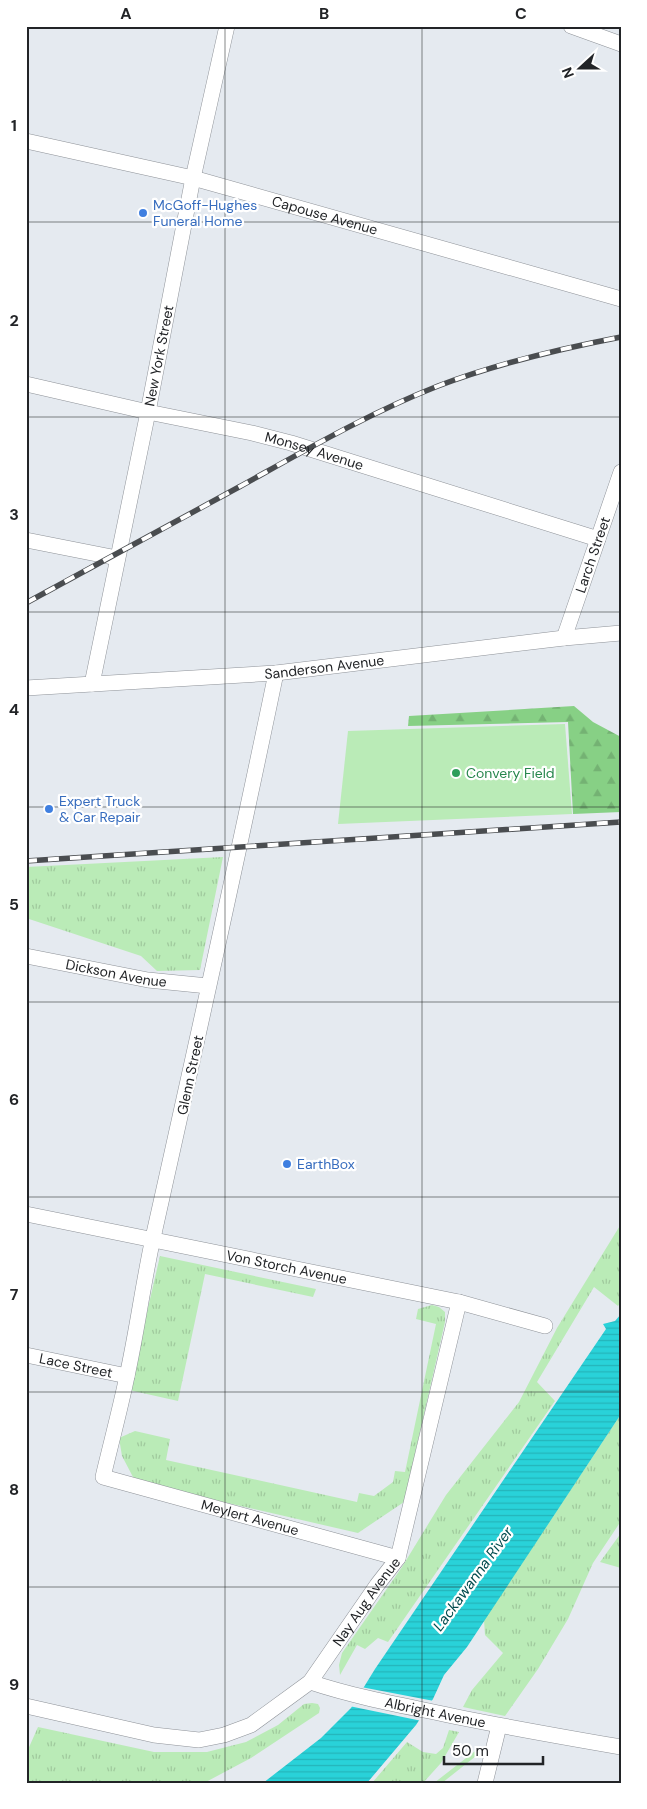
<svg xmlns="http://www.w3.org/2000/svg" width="647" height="1809" font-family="'DM Sans',sans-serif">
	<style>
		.grass { fill: url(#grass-tufts) }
		.forest { fill: url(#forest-firs) }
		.pitch { fill: #baebb7 }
		.water { fill: url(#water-rules) }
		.pier { fill: #e5eaf0 }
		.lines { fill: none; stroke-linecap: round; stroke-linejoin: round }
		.minor-casing { stroke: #8e9298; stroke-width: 16 }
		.minor { stroke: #fff; stroke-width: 15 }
		.rail-casing { stroke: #4a4d50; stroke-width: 5.5 }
		.rail { stroke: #fff; stroke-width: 4; stroke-dasharray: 11; stroke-linecap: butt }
		.grid { fill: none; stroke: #222427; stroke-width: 1; stroke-opacity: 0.55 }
		.shop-dot { fill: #3f7fe0; stroke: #fff; stroke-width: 2 }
		.leisure-dot { fill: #2e9e5b; stroke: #fff; stroke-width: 2 }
		.labels { text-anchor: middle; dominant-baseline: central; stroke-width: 4.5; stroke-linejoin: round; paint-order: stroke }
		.shop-label { font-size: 14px; fill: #366cbe; stroke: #fff; text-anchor: start }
		.street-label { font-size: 14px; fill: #222427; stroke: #fff }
		.leisure-label { font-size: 14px; fill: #27864d; stroke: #fff; text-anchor: start }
		.water-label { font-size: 15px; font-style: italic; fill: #024b4e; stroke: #fff }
		.neatline { fill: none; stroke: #222427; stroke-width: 2 }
		.grid-label { font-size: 16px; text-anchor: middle; font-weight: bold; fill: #222427 }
	</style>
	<defs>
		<pattern id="grass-tufts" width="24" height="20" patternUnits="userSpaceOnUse" patternTransform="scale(1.25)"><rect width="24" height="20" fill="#baebb7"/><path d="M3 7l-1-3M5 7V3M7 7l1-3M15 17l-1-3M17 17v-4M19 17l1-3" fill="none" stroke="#a0c99d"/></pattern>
		<pattern id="forest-firs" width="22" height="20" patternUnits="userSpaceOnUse" patternTransform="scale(1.25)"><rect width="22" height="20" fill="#87d085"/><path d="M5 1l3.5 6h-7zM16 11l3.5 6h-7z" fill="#74b273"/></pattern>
		<pattern id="water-rules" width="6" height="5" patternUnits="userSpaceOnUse" patternTransform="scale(1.25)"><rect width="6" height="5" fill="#29d2d9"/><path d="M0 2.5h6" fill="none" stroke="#24b4ba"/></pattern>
	</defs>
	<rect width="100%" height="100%" fill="#e5eaf0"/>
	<path class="grass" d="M223 857 200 970 157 971 141 956 26 918V867Z
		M621 1224V1302L618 1306 594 1287 537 1382 555 1401 388 1642 378 1638 365 1649 357 1645 340 1675 339 1665 342 1653 402 1567 446 1495 519 1402 557 1328Z
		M160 1256 316 1289 313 1297 205 1274 178 1401 129 1390Z
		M432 1305 439 1307 445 1312V1322L404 1502 358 1533 145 1484 133 1477 122 1456 119 1438 135 1431 170 1439 166 1460 357 1502 359 1493 374 1496 393 1482 395 1471 405 1472 436 1324 416 1319 418 1309Z
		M621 1414V1521L593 1563 568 1619 538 1669 505 1716 463 1707 472 1690 503 1653 485 1635 484 1620Z
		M621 1533V1568L600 1562Z
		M312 1703 318 1704 320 1708 319 1713 251 1758 204 1783H26V1754L38 1727 154 1752H207L246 1742 278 1725 304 1704Z
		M449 1730 459 1732 441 1763 423 1783H372L407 1742 423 1752 436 1754 443 1748Z
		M479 1748 476 1756 442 1783H434Z"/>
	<path class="forest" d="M574 706 593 722 621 737V812L573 814 568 722 408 726 409 716Z"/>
	<path class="pitch" d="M565 724 572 814 338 824 348 731Z"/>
	<path class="water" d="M621 1314V1414L467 1647 444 1675 433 1699 416 1725 367 1783H263L321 1738 351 1708 375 1669 606 1329 603 1324 615 1321Z"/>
	<path class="pier" d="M361 1687 434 1701 422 1721 349 1706Z"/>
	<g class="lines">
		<g class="minor-casing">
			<g id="minor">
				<path d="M571 26 621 44"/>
				<path id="s1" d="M26 141 193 178 621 299"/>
				<path id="s2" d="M26 384 148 412 252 433 291 443 598 539"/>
				<path d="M26 540 117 558"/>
				<path id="s3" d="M564 638 621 472"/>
				<path id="s4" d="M276 673C237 862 195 1050 153 1238 143 1284 137 1331 127 1376 120 1410 111 1443 103 1477L398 1558"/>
				<path id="s5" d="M92 684 148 412 193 178 227 26"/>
				<path id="s6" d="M26 688 276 673 564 638 621 633"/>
				<path id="s7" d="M26 956 148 980 208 986"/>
				<path id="s8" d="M26 1214 459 1302 545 1326"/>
				<path id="s9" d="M26 1355 127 1376"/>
				<path id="s10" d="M310 1682C349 1695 389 1703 429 1711 493 1725 557 1736 621 1747"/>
				<path id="s11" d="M26 1706 154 1735 199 1740 224 1735 251 1725 310 1682 377 1585 398 1558 459 1302"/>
				<path d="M485 1783 499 1726"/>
			</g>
		</g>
		<use href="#minor" class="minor"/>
		<g class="rail-casing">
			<path id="rail" d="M26 603C97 564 168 526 239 487 304 451 369 413 438 386 498 363 559 349 621 337
				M26 861 621 822"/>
		</g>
		<use href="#rail" class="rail"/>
	</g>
	<path class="grid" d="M225 26V1783M422 26V1783M26 222H621M26 417H621M26 612H621M26 807H621M26 1002H621M26 1197H621M26 1392H621M26 1587H621"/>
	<g class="shop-dot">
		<circle cx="143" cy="213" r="5"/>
		<circle cx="49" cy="809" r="5"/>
		<circle cx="287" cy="1164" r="5"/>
	</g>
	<circle class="leisure-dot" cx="456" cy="773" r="5"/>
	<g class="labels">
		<g class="shop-label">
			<text x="153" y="205">McGoff-Hughes<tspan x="153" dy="16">Funeral Home</tspan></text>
			<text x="59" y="801">Expert Truck<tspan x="59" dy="16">&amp; Car Repair</tspan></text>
			<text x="297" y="1164">EarthBox</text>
		</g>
		<g class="street-label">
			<text stroke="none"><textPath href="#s1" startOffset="308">Capouse Avenue</textPath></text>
			<text stroke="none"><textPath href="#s5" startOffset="335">New York Street</textPath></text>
			<text stroke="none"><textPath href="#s2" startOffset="296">Monsey Avenue</textPath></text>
			<text stroke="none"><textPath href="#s3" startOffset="88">Larch Street</textPath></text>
			<text stroke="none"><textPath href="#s6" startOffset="299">Sanderson Avenue</textPath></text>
			<text stroke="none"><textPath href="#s7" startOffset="92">Dickson Avenue</textPath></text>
			<text transform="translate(190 1075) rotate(-78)">Glenn Street</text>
			<text stroke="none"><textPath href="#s8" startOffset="266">Von Storch Avenue</textPath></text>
			<text stroke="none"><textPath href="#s9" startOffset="51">Lace Street</textPath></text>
			<text stroke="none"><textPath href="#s4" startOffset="975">Meylert Avenue</textPath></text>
			<text stroke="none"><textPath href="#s11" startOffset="402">Nay Aug Avenue</textPath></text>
			<text stroke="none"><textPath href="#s10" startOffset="129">Albright Avenue</textPath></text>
		</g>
		<g class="leisure-label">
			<text x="466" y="773">Convery Field</text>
		</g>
		<g class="water-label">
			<text transform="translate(473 1579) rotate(-54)">Lackawanna River</text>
		</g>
	</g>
	<rect width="647" height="1809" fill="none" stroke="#ffffff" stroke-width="55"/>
	<g transform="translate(580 68) rotate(249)" stroke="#ffffff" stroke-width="4" paint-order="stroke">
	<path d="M0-4L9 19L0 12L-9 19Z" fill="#222427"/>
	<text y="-8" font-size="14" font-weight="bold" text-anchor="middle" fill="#222427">N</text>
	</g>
	<path d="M444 1756v8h99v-8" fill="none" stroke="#222427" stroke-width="2.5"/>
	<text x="452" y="1756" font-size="15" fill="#222427" stroke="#ffffff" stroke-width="4" paint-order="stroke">50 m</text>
	<rect x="28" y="28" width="592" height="1754" class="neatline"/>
	<g class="grid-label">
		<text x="126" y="19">A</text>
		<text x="324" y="19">B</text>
		<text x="521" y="19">C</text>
		<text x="14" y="131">1</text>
		<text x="14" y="326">2</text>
		<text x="14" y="520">3</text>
		<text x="14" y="715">4</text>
		<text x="14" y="910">5</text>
		<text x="14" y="1105">6</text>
		<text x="14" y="1300">7</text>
		<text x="14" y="1495">8</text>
		<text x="14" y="1690">9</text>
	</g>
</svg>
